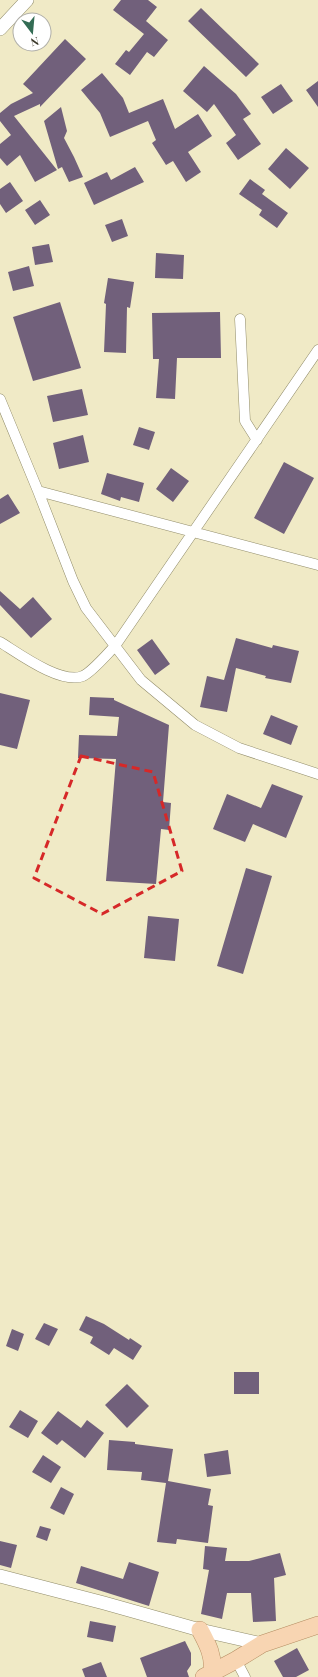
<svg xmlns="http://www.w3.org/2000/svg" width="318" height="1677" font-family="'Playfair Display',serif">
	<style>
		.building { fill: #71607b }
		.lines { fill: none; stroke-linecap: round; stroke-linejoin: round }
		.minor-casing { stroke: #918c6a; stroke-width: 11 }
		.tertiary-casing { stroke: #918c6a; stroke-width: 14 }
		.primary-casing { stroke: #b48c62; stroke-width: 18 }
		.minor { stroke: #fff; stroke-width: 10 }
		.tertiary { stroke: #fff; stroke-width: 13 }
		.primary { stroke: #f8d5b2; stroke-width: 17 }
		.marked { fill: none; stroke: #d62828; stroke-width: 3; stroke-dasharray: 8 5; stroke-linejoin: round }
	</style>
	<rect width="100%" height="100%" fill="#f0eac6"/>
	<path class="building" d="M121 0H148L157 7 146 21 168 40 154 57 147 52 130 75 115 64 126 50 129 52 144 34 113 10Z
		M201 8 259 64 246 77 188 21Z
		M65 39 86 59 40 107V104L14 116 57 170 35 182 20 155 7 166 0 158V144L11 135 0 121V113L11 104 33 93 23 84Z
		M204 66 236 94 251 114 243 119 261 144 238 160 226 143 236 135 214 104 207 112 183 91Z
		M102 73 123 98 129 113 163 99 175 129 198 114 212 136 188 152 201 172 186 182 173 161 166 165 152 143 156 140 148 121 110 137 100 113 81 90Z
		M318 81V107L306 90Z
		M281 84 293 101 273 114 261 97Z
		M61 107 67 131 64 138 74 157 83 177 69 182 62 167 58 169 44 121Z
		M286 148 309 168 290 189 268 169Z
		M135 167 144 182 94 205 84 183 107 172 111 180Z
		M250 179 265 190 262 194 288 213 277 228 259 215 262 210 239 194Z
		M10 182 23 201 6 213 0 204V189Z
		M40 200 50 215 35 225 25 210Z
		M122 219 128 236 112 242 105 225Z
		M49 244 53 262 35 265 32 247Z
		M156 253 184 255 183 279 155 278Z
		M29 266 34 286 13 291 8 272Z
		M108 278 134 282 130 308 127 307 126 353 104 352 106 304 104 303Z
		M60 302 81 368 33 381 13 317Z
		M220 312 221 358H177L175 399 156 398 159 359H153L152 313Z
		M82 389 88 415 53 422 47 396Z
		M139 427 155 432 149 450 133 445Z
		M83 435 89 462 59 469 53 443Z
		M284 462 314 478 284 534 254 518Z
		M171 468 189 481 173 502 156 489Z
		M107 473 144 483 139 502 121 497 120 501 101 494Z
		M8 494 20 513 0 524V499Z
		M0 591 20 609 33 597 52 619 31 638 0 605Z
		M236 638 272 648 273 645 299 651 291 683 265 678 266 676 236 668 227 712 200 707 207 676 224 680Z
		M152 639 170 664 155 675 137 650Z
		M0 693 30 700 17 749 0 745Z
		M90 697 114 698V700L169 725 163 802 171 803 169 830 161 829 156 884 106 881 116 759 78 758 79 735 117 736 119 717 89 715Z
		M271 715 298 726 291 745 263 734Z
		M272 784 303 796 286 838 253 824 245 842 213 829 227 794 261 808Z
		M246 868 272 876 243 974 217 966Z
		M148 916 179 919 175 961 144 958Z
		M86 1316 104 1324 129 1340 130 1338 142 1346 133 1360 114 1348 109 1355 90 1343 93 1337 79 1330Z
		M44 1323 58 1329 49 1346 35 1339Z
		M12 1329 24 1334 18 1351 6 1346Z
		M234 1372H259V1394H234Z
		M127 1384 149 1406 127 1428 105 1405Z
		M20 1410 38 1421 28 1438 9 1427Z
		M58 1411 81 1428 87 1420 104 1433 85 1458 62 1440 57 1445 41 1433Z
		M109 1440 135 1442V1444L173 1449 168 1481 211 1489 208 1505 213 1506 208 1543 177 1539 176 1544 157 1542 166 1483 141 1480 142 1472 107 1470Z
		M228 1450 231 1474 207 1477 204 1454Z
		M43 1455 61 1467 51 1483 32 1472Z
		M61 1487 74 1494 64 1515 50 1508Z
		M40 1526 51 1529 47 1541 36 1537Z
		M0 1541 17 1545 11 1568 0 1565Z
		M205 1546 227 1548 225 1561H249L280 1553 286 1575 274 1578 276 1621 253 1622 251 1593H227L222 1619 201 1614 209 1570 203 1569Z
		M129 1562 159 1572 149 1606 76 1583 81 1566 123 1579Z
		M90 1621 116 1626 113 1642 87 1637Z
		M185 1641 191 1653V1665L187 1671 189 1677H147L140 1658Z
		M297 1648 309 1670 296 1677H283L274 1661Z
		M101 1662 107 1677H85L82 1669Z"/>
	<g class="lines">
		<g class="minor-casing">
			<path id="minor" d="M240 319 245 421 257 440
				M0 399 38 491 73 581 86 608 141 680 195 725 239 748 318 774
				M38 491 318 565
				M0 642C18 653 61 685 83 676 93 671 107 654 115 646L318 350
				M236 1660 245 1677"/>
		</g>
		<g class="tertiary-casing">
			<path id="tertiary" d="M0 29 27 0
				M0 1576 104 1603 200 1630 262 1644"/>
		</g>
		<g class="primary-casing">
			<path id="primary" d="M200 1630C208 1645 214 1656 212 1673
				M204 1677 236 1660 262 1644 318 1625"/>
		</g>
		<use href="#minor" class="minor"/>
		<use href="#tertiary" class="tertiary"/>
		<use href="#primary" class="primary"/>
	</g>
	<path class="marked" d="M81 756 153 772 182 871 102 914 34 878Z"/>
	<g transform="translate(32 32) rotate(164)"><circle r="19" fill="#ffffff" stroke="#b1b0aa"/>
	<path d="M0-3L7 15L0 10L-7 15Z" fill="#336c54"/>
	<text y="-6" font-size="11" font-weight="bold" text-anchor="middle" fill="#3c392b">N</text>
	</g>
</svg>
